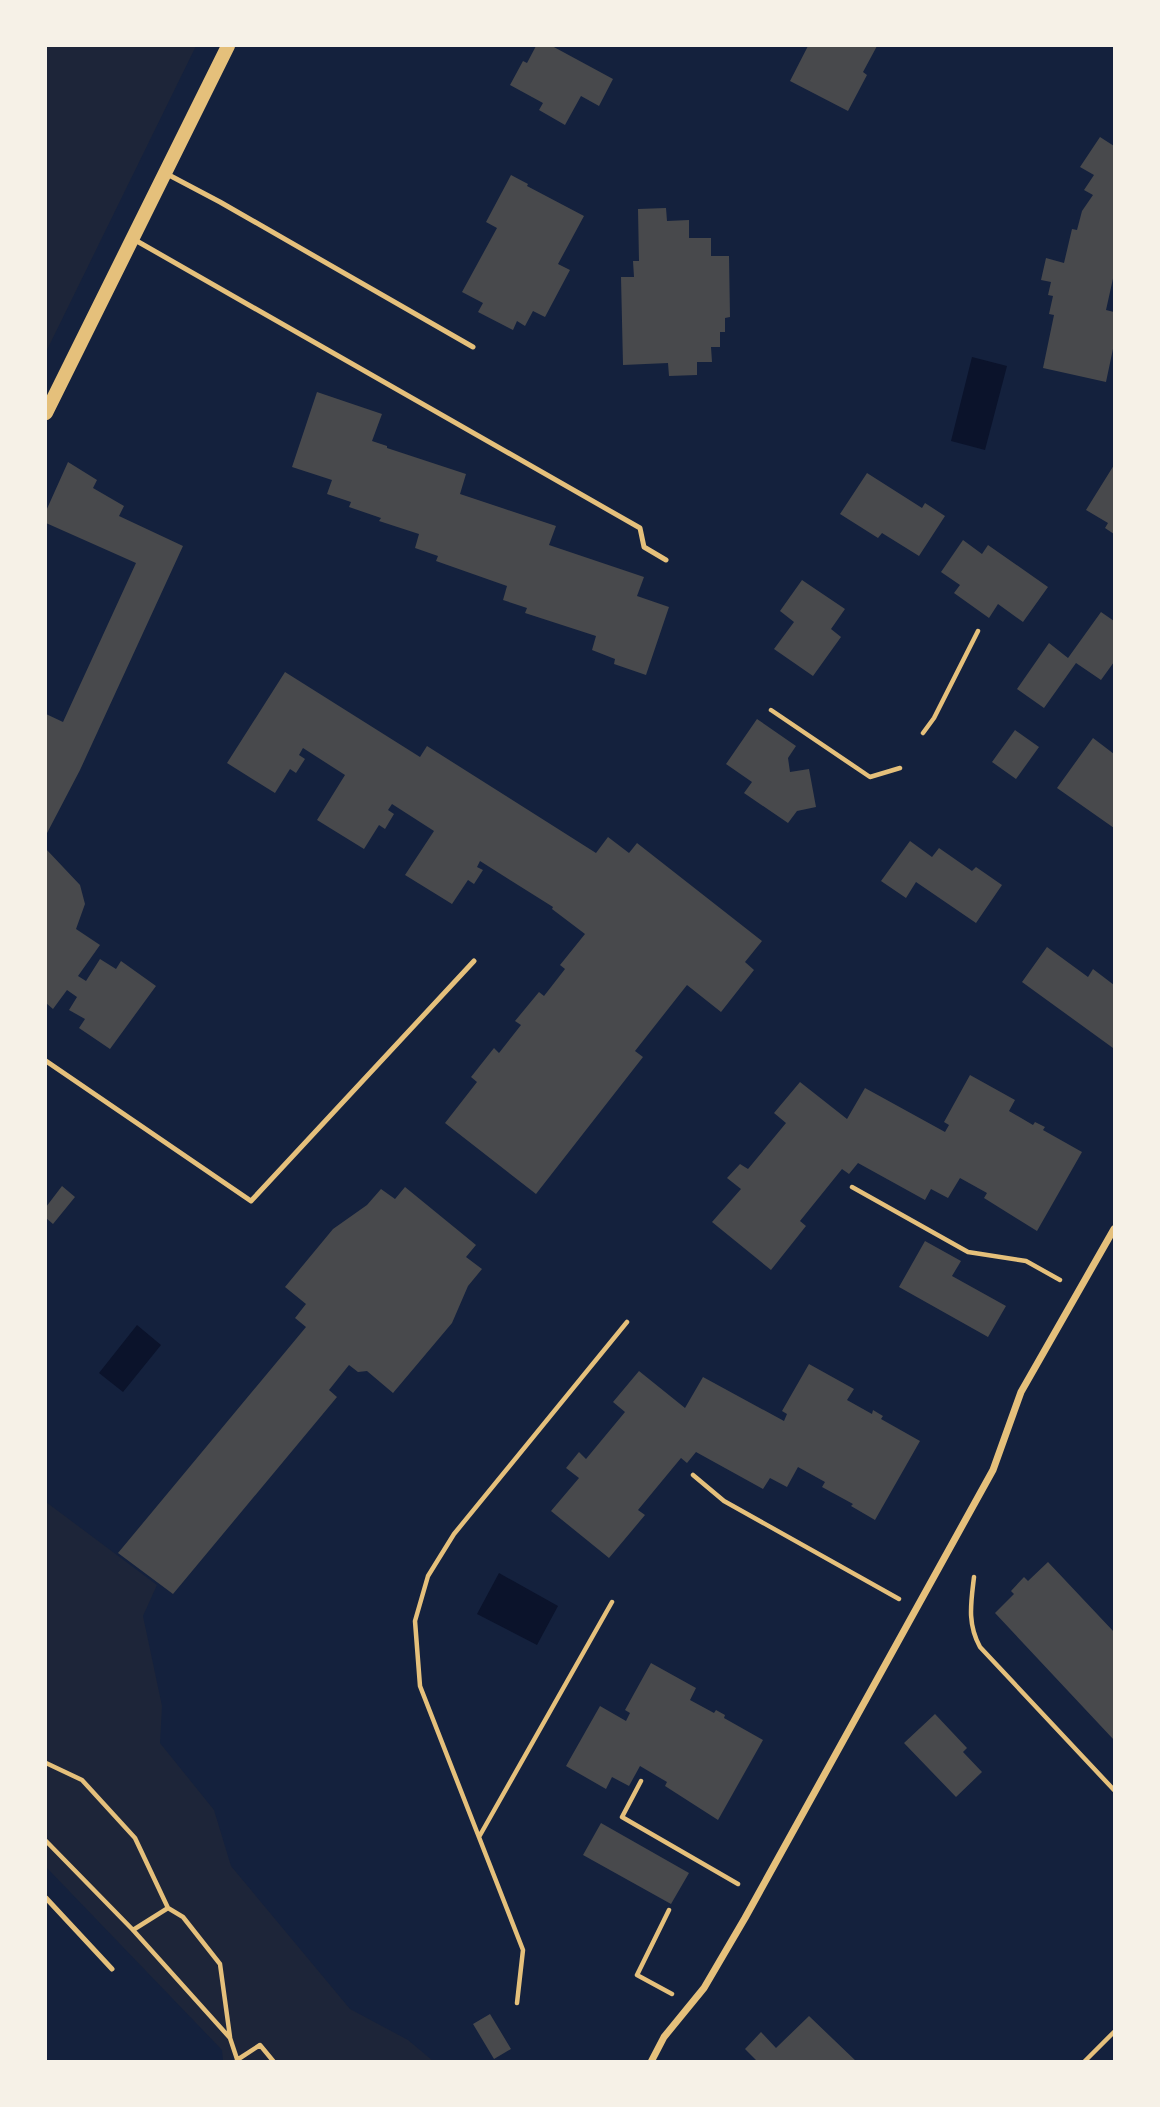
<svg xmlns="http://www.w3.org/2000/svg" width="1160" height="2107" font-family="Overpass,sans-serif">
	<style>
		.green { fill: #1d2539 }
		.water { fill: #0b132b }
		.building { fill: #48494c }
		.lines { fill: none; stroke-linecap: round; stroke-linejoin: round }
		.path { stroke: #e5c07b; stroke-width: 4.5 }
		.service { stroke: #e5c07b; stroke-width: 5 }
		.minor { stroke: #e5c07b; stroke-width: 7 }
		.secondary { stroke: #e5c07b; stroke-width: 14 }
	</style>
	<rect width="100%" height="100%" fill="#14213d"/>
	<path class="green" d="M46 46H196L46 352Z
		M46 1502 157 1585 143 1616 162 1706 160 1743 214 1810 231 1866 350 2009 408 2040 433 2061H223L222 2050 46 1867Z"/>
	<path class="water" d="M972 357 1007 366 985 450 951 441Z
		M137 1325 161 1345 123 1392 99 1373Z
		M499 1573 558 1606 537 1645 477 1614Z"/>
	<path class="building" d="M536 46H552L613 79 599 106 581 96 565 125 539 110 543 103 510 85 523 61 527 63Z
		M808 46H877L863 72 867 75 848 111 790 81Z
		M1100 137 1114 146V274L1106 310 1114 312V344L1106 382 1043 368 1054 315 1049 314 1053 296 1048 295 1051 282 1041 280 1046 258 1064 263 1072 229 1077 230 1082 211 1093 195 1084 190 1094 175 1080 167Z
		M511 175 528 184 527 186 584 216 558 264 570 270 545 317 533 311 525 326 517 321 513 330 478 312 483 303 462 292 497 228 486 222Z
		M666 208 667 221 689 220V238H711V256H729L730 317 725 318V332H720V347H711L712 362H697V375L669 376 668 363 623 365 621 277H634L633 261H639L638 209Z
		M317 392 382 414 372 441 387 446V448L466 474 460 494 556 526 549 545 644 577 637 596 669 607 646 675 614 664 615 659 592 650 596 636 525 613 527 608 503 600 507 586 436 561 438 556 415 548 419 534 379 521 381 518 349 507 351 502 327 494 332 480 292 467Z
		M68 462 97 480 93 488 124 506 119 516 183 546 80 770 46 835V714L63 722 136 563 46 523V511Z
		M1114 465V534L1105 528 1108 523 1086 510Z
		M867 473 922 508 925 503 945 516 919 556 882 533 878 538 840 514Z
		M963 540 982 554 988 545 1048 587 1023 622 998 604 989 618 954 593 960 585 941 572Z
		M802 580 845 609 831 629 841 637 813 676 774 649 794 622 780 611Z
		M1101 612 1114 621V662L1101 680 1076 663 1044 708 1017 689 1049 643 1068 658Z
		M285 672 420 757 427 746 596 853 608 837 629 853 637 843 762 941 745 962 754 970 721 1012 687 985 635 1051 643 1057 536 1194 445 1123 477 1082 471 1077 494 1048 499 1053 521 1025 515 1021 539 992 544 996 565 969 560 965 585 934 552 909 553 907 480 861 477 867 483 870 474 884 468 880 452 904 405 875 434 831 392 804 388 810 394 814 385 829 379 825 364 849 317 820 345 775 303 748 299 755 305 759 296 773 290 769 275 793 227 763Z
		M757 719 796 746 788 758 790 772 809 769 816 807 797 811 788 823 744 793 752 782 726 764Z
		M1015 730 1039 747 1016 779 992 762Z
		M1093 738 1114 754V828L1057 788Z
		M910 841 932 857 939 848 972 871 976 867 1002 885 976 923 916 882 906 898 881 881Z
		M46 849 80 885 85 904 76 929 100 945 78 976 86 981 100 959 116 969 121 961 156 986 110 1049 79 1028 85 1019 69 1010 77 997 67 990 53 1009 46 1003Z
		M1047 947 1088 977 1093 969 1114 985 1113 1048 1022 982Z
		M970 1075 1015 1100 1009 1111 1033 1125 1035 1122 1045 1127 1043 1130 1082 1152 1037 1231 984 1198 987 1193 960 1178 948 1198 931 1189 925 1200 858 1163 849 1174 842 1169 800 1221 806 1226 771 1270 712 1222 741 1189 727 1178 740 1164 748 1169 786 1123 774 1113 800 1082 847 1119 865 1088 945 1132 949 1125 944 1122Z
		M62 1186 75 1197 53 1224 46 1218V1207Z
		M405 1187 476 1245 466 1257 482 1269 468 1286 452 1323 393 1393 367 1371 358 1372 349 1365 329 1390 337 1397 173 1594 118 1553 306 1327 295 1318 306 1304 285 1287 333 1229 367 1205 381 1189 395 1199Z
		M925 1241 961 1261 952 1276 1006 1306 988 1337 899 1287Z
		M809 1364 854 1389 847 1400 872 1414 873 1410 883 1416 881 1419 920 1441 875 1520 851 1506 853 1504 822 1487 825 1482 798 1467 787 1487 770 1478 763 1489 696 1452 687 1463 681 1458 638 1510 645 1515 609 1558 551 1511 579 1478 566 1468 579 1452 586 1459 625 1412 613 1402 639 1371 685 1408 703 1377 784 1421 787 1414 782 1411Z
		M1048 1562 1114 1632V1740L995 1613 1014 1594 1011 1591 1024 1577 1028 1581Z
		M651 1663 696 1688 690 1700 714 1713 716 1710 725 1715 724 1718 763 1740 718 1820 665 1786 667 1782 640 1766 629 1786 612 1777 606 1789 566 1766 600 1706 626 1721 630 1713 625 1710Z
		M935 1714 967 1748 963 1752 982 1772 956 1797 904 1743Z
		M601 1823 689 1873 671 1904 583 1855Z
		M490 2014 511 2049 494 2059 473 2024Z
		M809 2016 857 2062H758L745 2049 761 2032 776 2048Z"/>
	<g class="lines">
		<path class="path" d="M771 710 870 777 900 768
			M923 733 934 718 978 631
			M852 1187 968 1252 1026 1261 1060 1280
			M693 1475 724 1501 899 1599
			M974 1577C971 1603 967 1623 980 1647L1114 1790
			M46 1763 82 1780 135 1838 168 1908
			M641 1781 622 1817 738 1884
			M479 1837 612 1602
			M46 1841 133 1930 230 2038 238 2062
			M669 1910 637 1975 672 1994
			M133 1930 168 1908 183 1917 220 1964 230 2037
			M517 2003 523 1950 420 1686 415 1621 428 1576 454 1534 627 1322
			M237 2060 260 2045 274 2062
			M1084 2062 1114 2032"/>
		<path class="service" d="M167 174 220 202 473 347
			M135 240 640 528 644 547 666 560
			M46 1061 251 1201 474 961
			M46 1898 112 1969"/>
		<path class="minor" d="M651 2062 664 2037 704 1988 745 1918 993 1470 1021 1392 1114 1229"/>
		<path class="secondary" d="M46 413 228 46"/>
	</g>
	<rect width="1160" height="2107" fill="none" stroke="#f6f1e7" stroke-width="94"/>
</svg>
